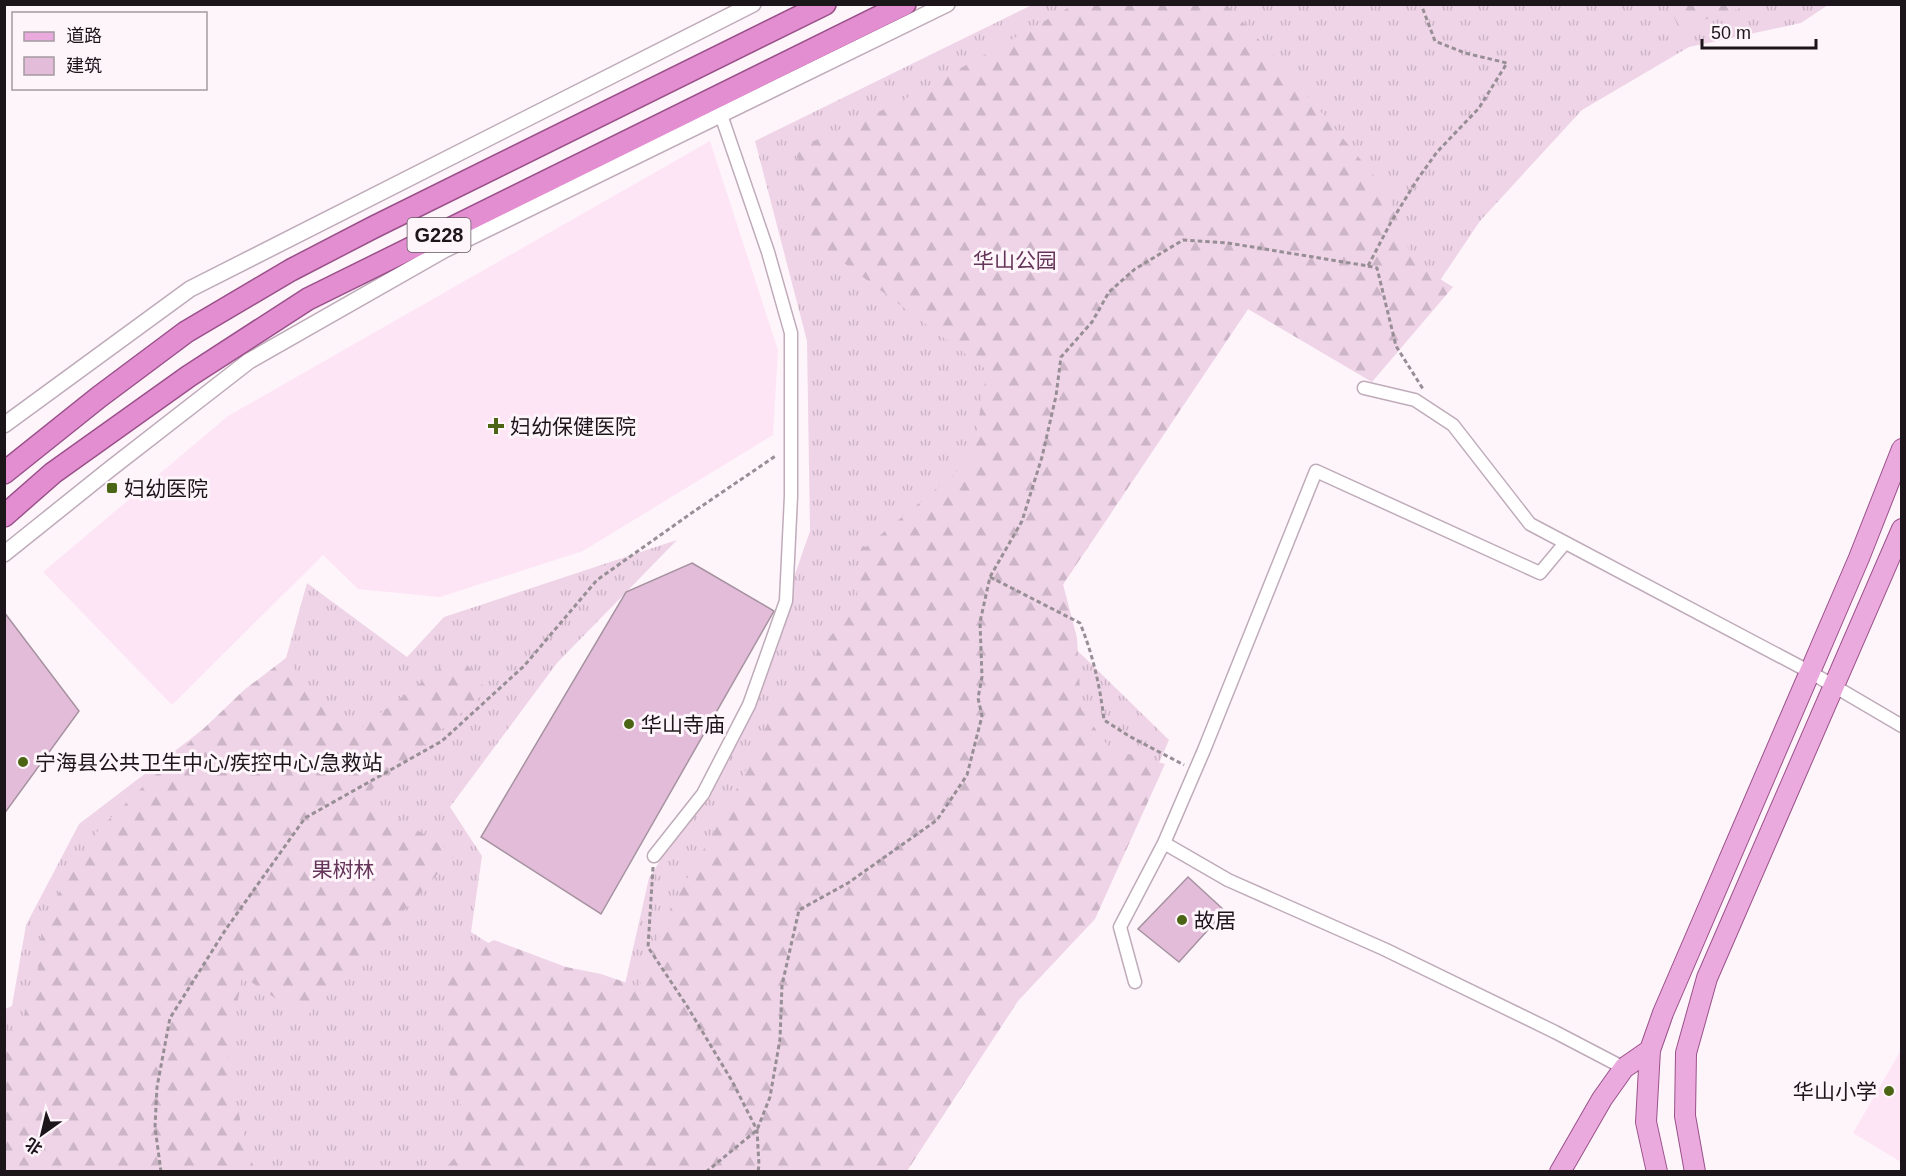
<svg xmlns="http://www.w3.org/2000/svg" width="1906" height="1176" font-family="Helvetica,'Noto Sans SC',sans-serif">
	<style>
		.built { fill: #fde5f6 }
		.grass { fill: url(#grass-tufts) }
		.forest { fill: url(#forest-firs) }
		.building { fill: #e2bcd8; stroke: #a692a0; stroke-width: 1.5 }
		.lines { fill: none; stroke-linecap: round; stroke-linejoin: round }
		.minor-casing { stroke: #bfabb9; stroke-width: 15 }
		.tertiary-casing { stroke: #bfabb9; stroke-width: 18 }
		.primary-casing { stroke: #9a518a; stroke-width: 22 }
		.trunk-casing { stroke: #9a518a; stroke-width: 24 }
		.path { stroke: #978f95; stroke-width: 3; stroke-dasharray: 4.5 3; stroke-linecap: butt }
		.minor { stroke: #fff; stroke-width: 12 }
		.tertiary { stroke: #fff; stroke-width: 15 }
		.primary { stroke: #ebaadd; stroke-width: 20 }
		.trunk { stroke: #e48ed2; stroke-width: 21 }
		.poi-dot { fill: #4b6515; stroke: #fef5fb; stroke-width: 2 }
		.labels { text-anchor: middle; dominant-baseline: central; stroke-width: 6; stroke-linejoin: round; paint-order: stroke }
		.shield { fill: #fef5fb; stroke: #60585e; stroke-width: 1.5 }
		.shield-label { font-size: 20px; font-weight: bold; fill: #1c151a }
		.park-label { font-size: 21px; fill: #643459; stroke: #fef5fb }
		.poi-label { font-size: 21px; fill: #1c151a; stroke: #fef5fb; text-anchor: start }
	</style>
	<defs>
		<pattern id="grass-tufts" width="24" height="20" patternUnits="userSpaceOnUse" patternTransform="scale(1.5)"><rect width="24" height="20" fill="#efd4e7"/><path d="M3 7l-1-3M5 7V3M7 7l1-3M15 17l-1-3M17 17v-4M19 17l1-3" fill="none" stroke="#ccb5c6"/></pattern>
		<pattern id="forest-firs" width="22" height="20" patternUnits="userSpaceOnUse" patternTransform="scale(1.5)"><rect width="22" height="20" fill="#efd4e7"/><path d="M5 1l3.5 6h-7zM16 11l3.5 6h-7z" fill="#ccb5c6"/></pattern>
	</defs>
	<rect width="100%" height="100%" fill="#fef5fb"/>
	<path class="built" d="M710 141 778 350 773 435 583 551 440 597 358 589 323 555 172 705 43 572 228 416Z
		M1901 1050V1162L1853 1133Z"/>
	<path class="grass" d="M1032 5H1828L1801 23 1689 47 1582 110 1480 221 1381 368 1248 309 1042 616 1169 740 1112 869 1016 984 907 1171 5 1172V1009L12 1006 26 925 79 824 197 734 286 658 307 583 407 657 444 617 677 540 557 663 450 807 482 856 471 932 616 1024 649 878 738 739 810 531 807 341 755 141Z"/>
	<path class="forest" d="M1075 4 1227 5 1276 58 1386 190 1414 263 1453 287 1372 382 1248 309 1063 584 1077 638 1081 709 1110 749 1165 764 1095 919 1018 1001 907 1171H443L472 1138 441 1048 450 964 494 940 566 967 601 974 639 987 671 907 730 803 775 708 857 602 860 545 866 547 972 459 987 370 808 236 796 149 900 102Z
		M1668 5H1750L1679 28Z
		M459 654 487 691 363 797 456 854 305 1018 242 976 227 1064 246 1144 255 1171H5V1032L20 1027 37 975 43 918 99 829 244 690 286 658 349 737Z"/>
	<path class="building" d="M692 563 774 611 601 914 481 837 626 592Z
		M4 612 79 711 4 814Z
		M1188 877 1225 911 1179 962 1138 929Z"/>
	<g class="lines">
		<g class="minor-casing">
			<path id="minor" d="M1364 388 1415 400 1453 425 1530 524 1810 672 1902 726
				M1164 843 1228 880 1384 949 1555 1032 1624 1068
				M654 856 703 794 749 705 786 601 791 496V333L768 252 721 115
				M1135 982 1120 927 1164 843 1204 750 1316 471 1540 573 1565 543"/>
		</g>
		<g class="tertiary-casing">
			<path id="tertiary" d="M4 425 190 289 753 4
				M4 554 110 469 249 361 444 250 947 4"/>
		</g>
		<g class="primary-casing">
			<path id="primary" d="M1560 1172 1602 1099 1624 1068 1650 1050
				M1657 1172 1646 1122 1650 1050 1663 1013 1859 558 1902 449
				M1695 1172 1685 1116 1686 1053 1707 978 1902 529"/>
		</g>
		<g class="trunk-casing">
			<path id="trunk" d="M4 473 99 397 186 332 291 270 374 227 825 4
				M4 516 53 473 189 376 308 299 905 4"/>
		</g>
		<path class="path" d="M1368 266 1377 268 1396 346 1423 389
			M990 577 1080 623C1093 655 1100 686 1104 720L1129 736 1184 765
			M653 867 648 947 687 1006 732 1081 757 1130 759 1165 758 1172
			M161 1172 155 1127 157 1087 170 1018 226 929 305 818 442 741 524 666 597 580 693 512 777 455
			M536 1172H558
			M706 1172 757 1130 770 1097 780 1039 782 985 799 910 848 883 937 820 967 775 982 716 978 698 982 677 980 622 990 577 1022 521 1042 457 1056 396 1061 357 1092 322 1109 292 1135 269 1183 240 1228 243 1368 266 1391 222 1417 180 1437 152 1479 108 1507 63 1465 53 1435 41 1421 4"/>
		<use href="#minor" class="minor"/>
		<use href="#tertiary" class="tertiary"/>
		<use href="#primary" class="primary"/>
		<use href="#trunk" class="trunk"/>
	</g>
	<g class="poi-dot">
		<path d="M493 417h6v6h6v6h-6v6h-6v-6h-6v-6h6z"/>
		<rect x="106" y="482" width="12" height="12" rx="3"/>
		<circle cx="629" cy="724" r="6"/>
		<circle cx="23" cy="762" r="6"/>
		<circle cx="1182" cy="920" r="6"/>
		<circle cx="1889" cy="1091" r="6"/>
	</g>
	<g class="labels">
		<rect class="shield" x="407.5" y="218" width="63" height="34" rx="4.5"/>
		<g class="shield-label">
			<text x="439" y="235">G228</text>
		</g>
		<g class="park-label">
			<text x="1015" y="260">华山公园</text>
			<text x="343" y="869">果树林</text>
		</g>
		<g class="poi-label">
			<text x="510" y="426">妇幼保健医院</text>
			<text x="124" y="488">妇幼医院</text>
			<text x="641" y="724">华山寺庙</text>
			<text x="35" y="762">宁海县公共卫生中心/疾控中心/急救站</text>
			<text x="1194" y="920">故居</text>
			<text x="1877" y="1091" text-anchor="end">华山小学</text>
		</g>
	</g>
	<rect width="1906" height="1176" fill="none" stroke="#1c151a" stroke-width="12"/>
	<rect x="12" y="12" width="195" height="78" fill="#fef5fb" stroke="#a49ba1" stroke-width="1.5"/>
	<rect x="24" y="32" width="30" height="9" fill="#ebaadd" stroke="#a49ba1" stroke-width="1.5"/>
	<text x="66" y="42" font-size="18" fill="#1c151a">道路</text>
	<rect x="24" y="57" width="30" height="18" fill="#e2bcd8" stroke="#a49ba1" stroke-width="1.5"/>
	<text x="66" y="72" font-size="18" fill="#1c151a">建筑</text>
	<g transform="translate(42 1134) rotate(214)" stroke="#fef5fb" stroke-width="4.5" paint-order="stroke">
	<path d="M0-4.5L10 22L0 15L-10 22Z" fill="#1c151a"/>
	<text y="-9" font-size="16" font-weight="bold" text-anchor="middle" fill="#1c151a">北</text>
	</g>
	<path d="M1702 39v9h114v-9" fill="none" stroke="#1c151a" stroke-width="3"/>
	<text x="1711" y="39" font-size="18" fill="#1c151a" stroke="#fef5fb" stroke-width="4.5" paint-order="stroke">50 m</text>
</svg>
